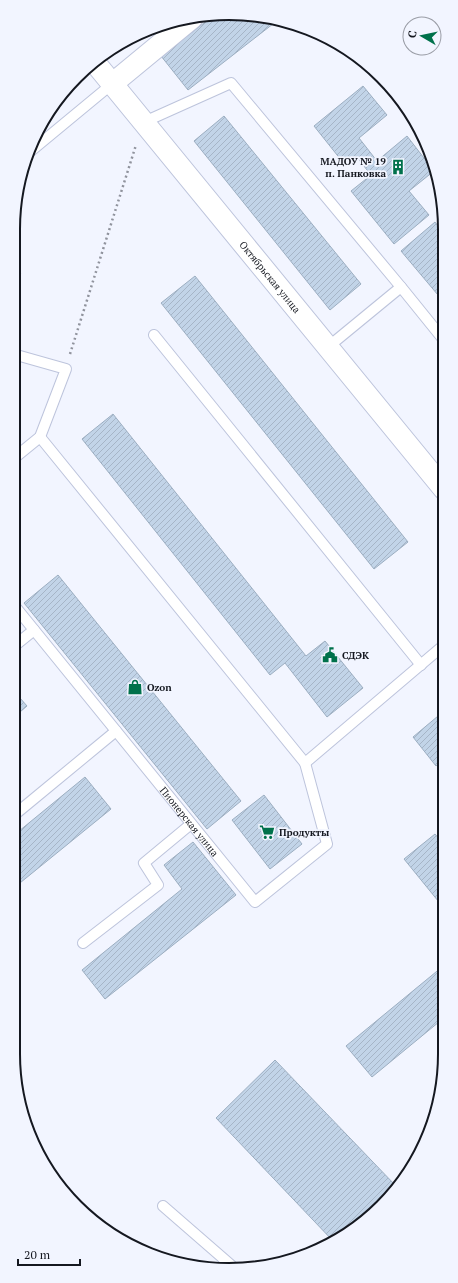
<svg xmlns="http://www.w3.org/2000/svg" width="458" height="1283" font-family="'PT Serif',serif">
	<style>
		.building { fill: url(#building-hatch); stroke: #9caec1 }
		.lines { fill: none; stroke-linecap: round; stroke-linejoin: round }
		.service-casing { stroke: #bdc4dc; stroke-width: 12 }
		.minor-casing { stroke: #bdc4dc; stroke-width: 23 }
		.path { stroke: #90939d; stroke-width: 2.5; stroke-dasharray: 2 3; stroke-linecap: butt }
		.service { stroke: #fff; stroke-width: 10 }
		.minor { stroke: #fff; stroke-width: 21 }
		.labels { text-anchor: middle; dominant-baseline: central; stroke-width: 3.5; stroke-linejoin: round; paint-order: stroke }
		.poi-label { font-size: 10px; font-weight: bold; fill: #151820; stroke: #f2f5ff; text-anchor: start }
		.street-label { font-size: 10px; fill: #151820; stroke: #f2f5ff }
		.rim { fill: none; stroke: #151820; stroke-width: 2 }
	</style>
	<defs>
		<pattern id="building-hatch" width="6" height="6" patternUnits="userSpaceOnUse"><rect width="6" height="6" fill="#c2d4e8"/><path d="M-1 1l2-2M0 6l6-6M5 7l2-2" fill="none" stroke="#a6b5c7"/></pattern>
	</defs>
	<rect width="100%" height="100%" fill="#f2f5ff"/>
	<path class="building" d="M213 16 278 20 188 90 161 56Z
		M363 86 387 115 359 138 377 161 407 136 434 171 409 191 429 215 394 244 351 191 371 175 356 156 345 165 314 126Z
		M224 116 361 284 330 310 194 141Z
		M435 222 443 233V301L401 251Z
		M13 265 21 274 13 281Z
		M195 276 408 542 374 569 161 303Z
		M113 414 306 656 325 641 363 688 327 717 285 663 270 675 82 439Z
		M58 575 241 801 207 829 24 603Z
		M13 690 27 706 13 718Z
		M444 711V759L436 766 413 737Z
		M85 777 111 809 15 887 13 885V836Z
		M264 795 302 844 270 869 232 820Z
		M435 834 445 846V906L443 907 404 859Z
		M193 842 236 895 105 999 82 970 182 889 164 865Z
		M442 967 445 970V1017L372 1077 346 1046Z
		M275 1060 396 1186 349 1233 333 1241 216 1118Z"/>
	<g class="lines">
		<g class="service-casing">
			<g id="service">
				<path d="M144 122 231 83 401 287"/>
				<path d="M31 151 112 84"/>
				<path d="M154 335 421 665"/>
				<path d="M328 347 401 287 443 339"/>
				<path d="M13 354 66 369 40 437 13 459"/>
				<path d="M40 437 305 763 444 645"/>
				<path id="s1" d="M13 604 255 902 327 844 305 763"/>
				<path d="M13 647 34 630"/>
				<path d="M13 816 116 731"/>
				<path d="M83 943 158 885 144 863 191 824"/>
				<path d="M163 1206 232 1266"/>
			</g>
		</g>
		<g class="minor-casing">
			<g id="minor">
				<path id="s2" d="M96 64 444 489"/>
				<path d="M112 84 192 18"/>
			</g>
		</g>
		<path class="path" d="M70 354 136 145"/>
		<use href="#service" class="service"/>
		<use href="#minor" class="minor"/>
	</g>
	<defs>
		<g id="building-bare" transform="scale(1.2)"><path d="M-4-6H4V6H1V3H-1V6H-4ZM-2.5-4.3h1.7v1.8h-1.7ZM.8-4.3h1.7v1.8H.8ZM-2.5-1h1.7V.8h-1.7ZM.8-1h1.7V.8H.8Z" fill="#00714b" stroke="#f2f5ff" stroke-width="2.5" paint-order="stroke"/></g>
		<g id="civic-bare" transform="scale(1.2)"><path d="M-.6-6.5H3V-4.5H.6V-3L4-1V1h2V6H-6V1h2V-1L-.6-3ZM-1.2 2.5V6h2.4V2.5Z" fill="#00714b" stroke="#f2f5ff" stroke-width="2.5" paint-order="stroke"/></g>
		<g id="shop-bare" transform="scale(1.2)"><path d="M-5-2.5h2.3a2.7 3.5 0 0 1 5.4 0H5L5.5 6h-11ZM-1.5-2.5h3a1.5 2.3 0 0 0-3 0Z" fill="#00714b" stroke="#f2f5ff" stroke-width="2.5" paint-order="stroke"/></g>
		<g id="supermarket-bare" transform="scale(1.2)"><path d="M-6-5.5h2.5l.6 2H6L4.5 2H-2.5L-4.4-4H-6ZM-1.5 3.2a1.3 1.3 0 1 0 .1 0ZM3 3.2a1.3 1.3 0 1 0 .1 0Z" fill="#00714b" stroke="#f2f5ff" stroke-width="2.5" paint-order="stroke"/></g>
	</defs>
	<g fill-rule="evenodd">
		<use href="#building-bare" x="398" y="167"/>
		<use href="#civic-bare" x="330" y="655"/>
		<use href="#shop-bare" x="135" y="687"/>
		<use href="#supermarket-bare" x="267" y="832"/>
	</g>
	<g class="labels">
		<g class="poi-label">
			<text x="386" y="161" text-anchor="end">МАДОУ № 19<tspan x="386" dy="12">п. Панковка</tspan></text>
			<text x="342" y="655">СДЭК</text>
			<text x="147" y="687">Ozon</text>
			<text x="279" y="832">Продукты</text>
		</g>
		<g class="street-label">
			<text stroke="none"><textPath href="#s2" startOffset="275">Октябрьская улица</textPath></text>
			<text stroke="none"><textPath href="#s1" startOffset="280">Пионерская улица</textPath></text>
		</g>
	</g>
	<path d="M0 0H458V1283H0ZM229 20H229A209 209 0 0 1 438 229V1054A209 209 0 0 1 229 1263H229A209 209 0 0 1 20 1054V229A209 209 0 0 1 229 20Z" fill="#f2f5ff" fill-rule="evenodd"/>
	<path class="rim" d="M229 20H229A209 209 0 0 1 438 229V1054A209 209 0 0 1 229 1263H229A209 209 0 0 1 20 1054V229A209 209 0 0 1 229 20Z"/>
	<g transform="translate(422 36) rotate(279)"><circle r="19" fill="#f2f5ff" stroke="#9a9da6"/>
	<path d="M0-3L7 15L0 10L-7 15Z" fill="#00714b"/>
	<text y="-6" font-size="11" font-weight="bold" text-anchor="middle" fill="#151820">С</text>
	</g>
	<path d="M18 1259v6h62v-6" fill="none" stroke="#151820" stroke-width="2"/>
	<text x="24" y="1259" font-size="12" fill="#151820" stroke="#f2f5ff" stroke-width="3" paint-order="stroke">20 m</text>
</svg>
